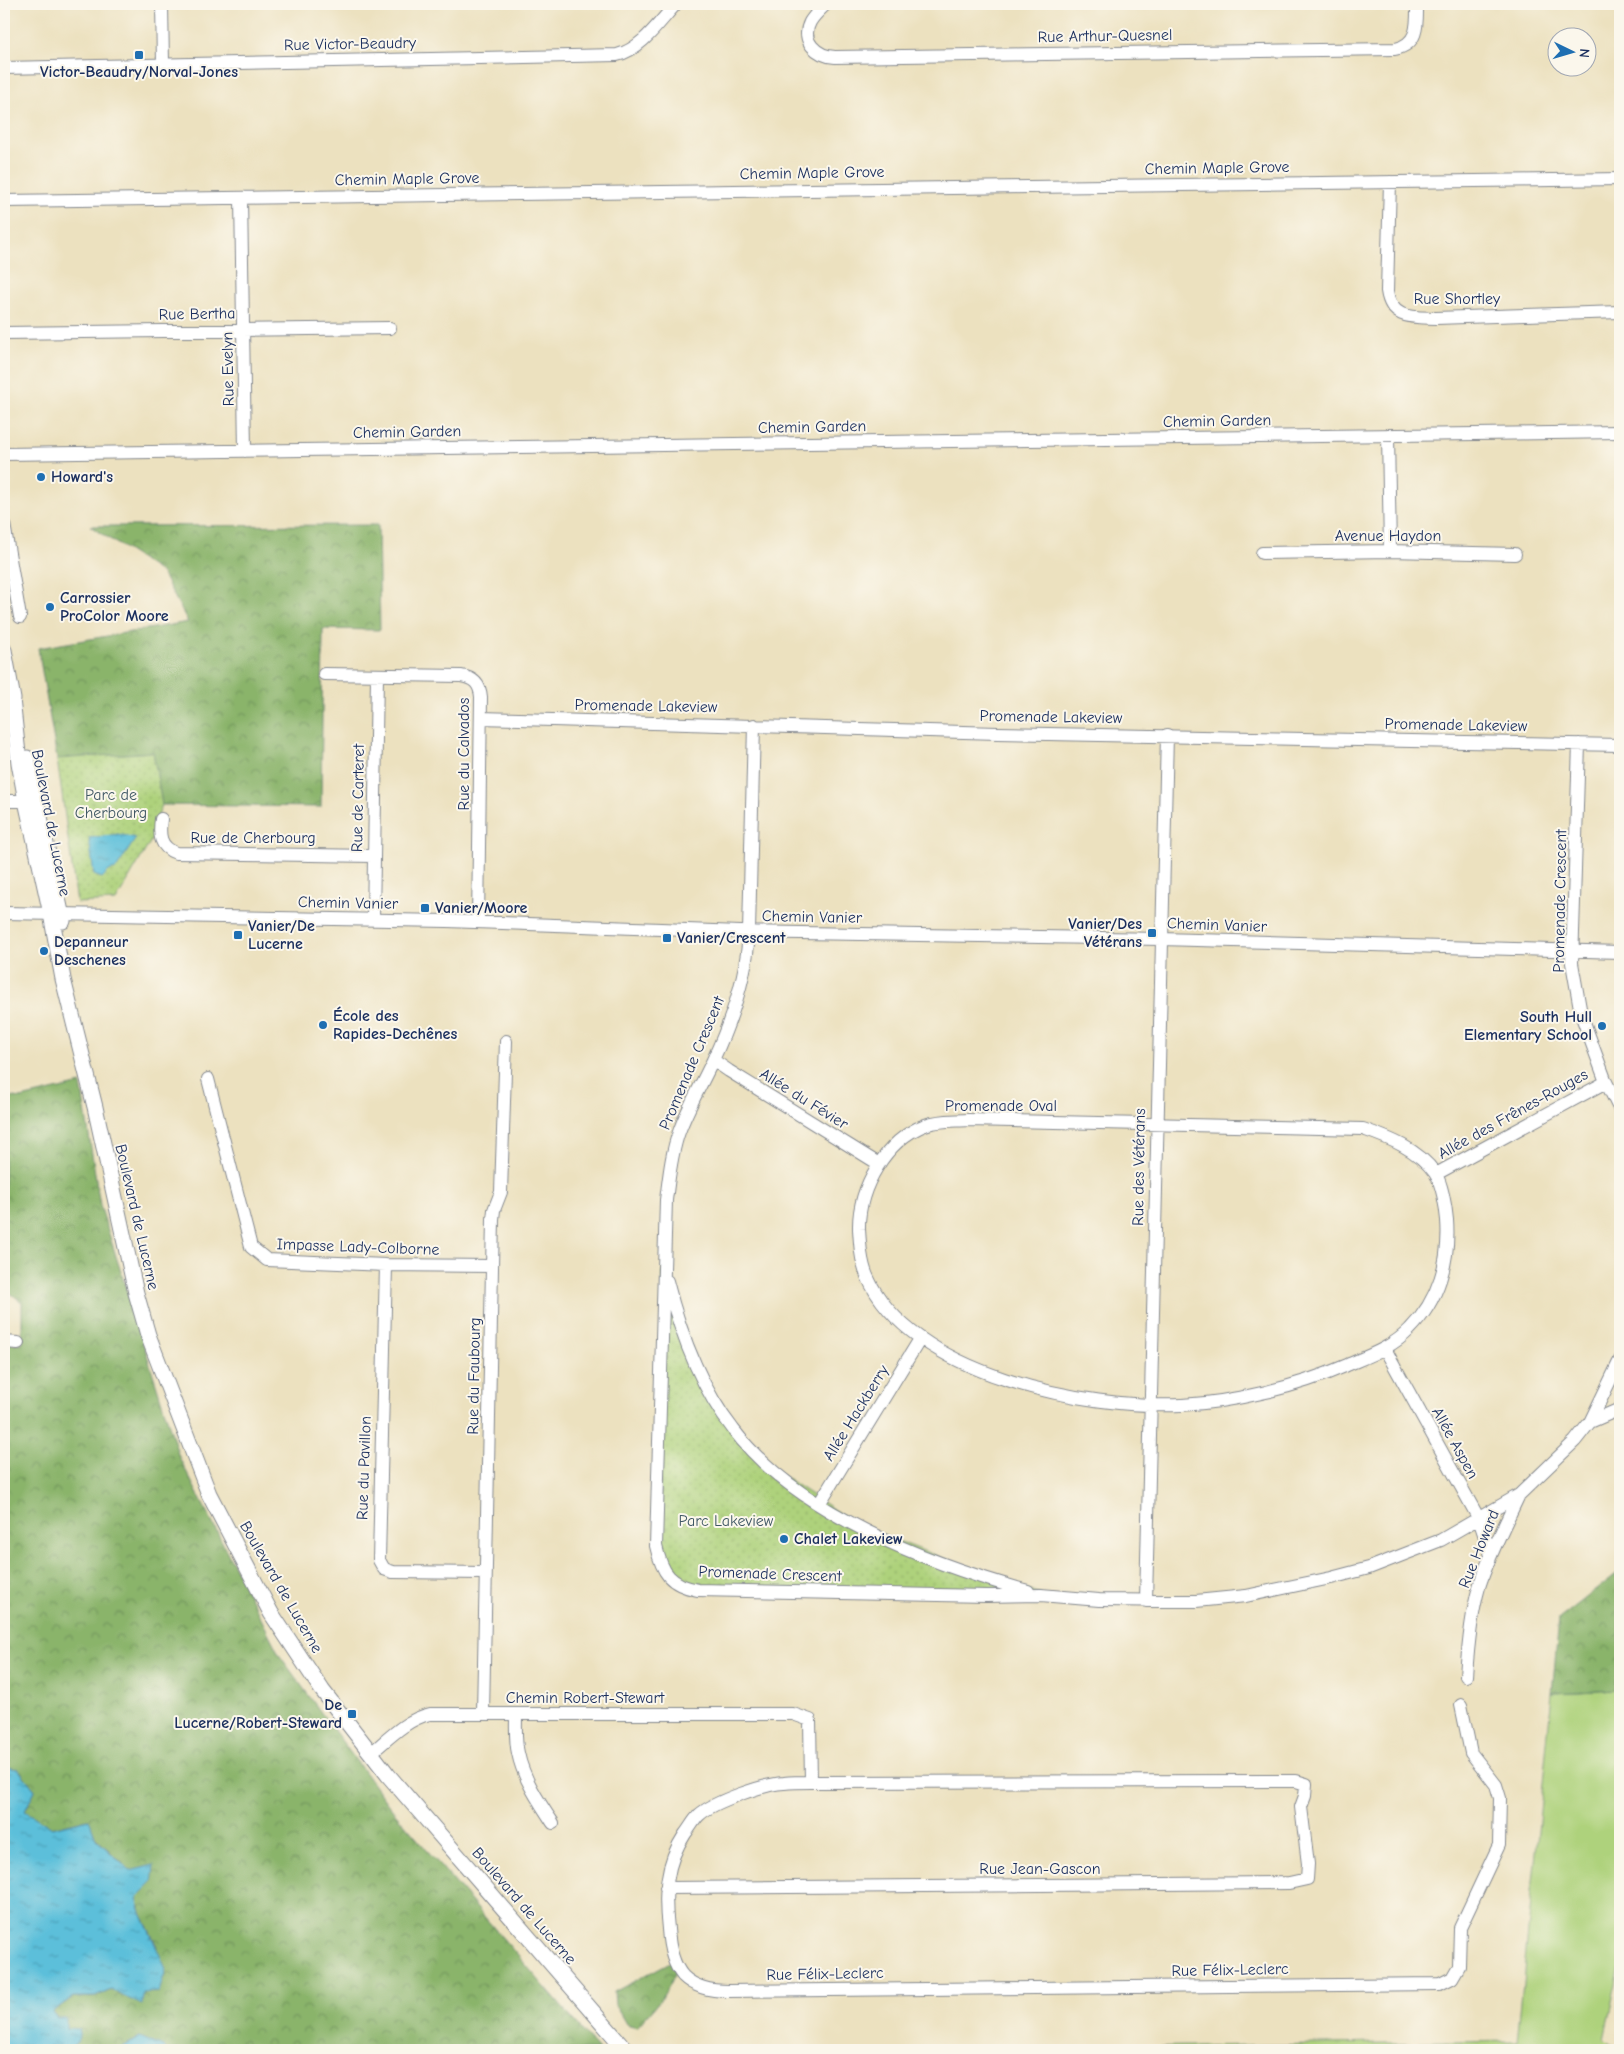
<svg xmlns="http://www.w3.org/2000/svg" width="1624" height="2054" font-family="'Comic Neue',sans-serif">
	<style>
		.grass { fill: #aed27b; stroke: #64806c }
		.forest { fill: url(#forest-crowns); stroke: #527264 }
		.park { fill: url(#park-dots); stroke: #64806c }
		.water { fill: url(#water-ripples); stroke: #3c779c }
		.lines { fill: none; stroke-linecap: round; stroke-linejoin: round }
		.minor-casing { stroke: #84888e; stroke-width: 14 }
		.major-casing { stroke: #84888e; stroke-width: 17 }
		.minor { stroke: #fff; stroke-width: 12 }
		.major { stroke: #fff; stroke-width: 15 }
		.poi-dot { fill: #1f6fb2; stroke: #fbf7ec; stroke-width: 2 }
		.labels { text-anchor: middle; dominant-baseline: central; stroke-width: 4; stroke-linejoin: round; paint-order: stroke }
		.street-label { font-size: 16px; fill: #1b2f5e; stroke: #fbf7ec }
		.poi-label { font-size: 16px; font-weight: bold; fill: #1b2f5e; stroke: #fbf7ec; text-anchor: start }
		.park-label { font-size: 16px; fill: #405865; stroke: #fbf7ec }
	</style>
	<defs>
		<pattern id="forest-crowns" width="20" height="18" patternUnits="userSpaceOnUse" patternTransform="scale(1.25)"><rect width="20" height="18" fill="#8ab46b"/><path d="M2 6a3 3 0 1 1 6 0M12 15a3 3 0 1 1 6 0" fill="none" stroke="#70935b"/></pattern>
		<pattern id="park-dots" width="8" height="8" patternUnits="userSpaceOnUse" patternTransform="scale(1.25)"><rect width="8" height="8" fill="#aed27b"/><path d="M2 2h.1M6 6h.1" fill="none" stroke="#95b56d" stroke-width="1.8" stroke-linecap="round"/></pattern>
		<pattern id="water-ripples" width="26" height="14" patternUnits="userSpaceOnUse" patternTransform="scale(1.25)"><rect width="26" height="14" fill="#5cbfda"/><path d="M2 4q2-2 4 0t4 0M15 11q2-2 4 0t4 0" fill="none" stroke="#4b9cb4"/></pattern>
	</defs>
	<rect width="100%" height="100%" fill="#fbf7ec"/>
	<filter id="ink" filterUnits="userSpaceOnUse"><feTurbulence type="fractalNoise" baseFrequency=".02" numOctaves="2"/><feDisplacementMap in="SourceGraphic" scale="10" xChannelSelector="R" yChannelSelector="G"/><feConvolveMatrix kernelMatrix="1 2 1 2 8 2 1 2 1" color-interpolation-filters="sRGB"/></filter>
	<filter id="wash" filterUnits="userSpaceOnUse"><feTurbulence type="fractalNoise" baseFrequency=".0096" numOctaves="4" result="noise"/><feDisplacementMap in="SourceGraphic" scale="20" xChannelSelector="R" yChannelSelector="G"/><feGaussianBlur stdDeviation="1.12" result="paint"/><feColorMatrix in="noise" values="0 0 0 0 0 0 0 0 0 0 0 0 0 0 0 0 0 1.4 0 .05"/><feComposite in="paint" operator="in"/></filter>
	<g filter="url(#wash)">
		<rect width="100%" height="100%" fill="#ece1bf"/>
		<path class="grass" d="M1620 1690V1967L1604 2038 1620 2050H937L1517 2041 1552 1693Z"/>
		<path class="forest" d="M378 525 380 630 323 629 321 807 162 805 153 752 57 759 38 648 188 622 162 573 90 526Z
			M81 1084 100 1205 179 1457 280 1656 389 1806 599 2050H167L140 2037 118 2050H48V2046L66 2028 52 2012 73 1997H95L111 1990 132 1999 143 1993 157 1946 141 1913 137 1898 152 1883 130 1871 96 1838 88 1819 52 1828 25 1811 35 1790 18 1769 4 1767V1344L22 1343V1302L5 1289 4 1285V1090L7 1096 21 1098Z
			M1620 1571V1690L1552 1693 1559 1619Z
			M674 1960 677 1967C671 1990 653 2009 637 2027L626 2024 615 2005 614 1992Z"/>
		<path class="park" d="M153 752 162 805 158 816 156 832 116 901 77 903 57 759Z
			M663 1264 701 1376 769 1467 860 1527 1041 1595 685 1588 659 1560Z"/>
		<path class="water" d="M118 834 136 838 116 869 109 871 102 878 94 875 89 838Z
			M4 1767 18 1769 35 1790 25 1811 52 1828 89 1819 96 1839 130 1871 154 1865 152 1883 137 1898 141 1913 166 1969 159 1992 143 1993 142 2005 111 1990 95 1997H73L52 2012 57 2018H66V2028L80 2029 78 2042 67 2049 49 2046 48 2050H4Z
			M140 2037 165 2048 167 2050H118Z"/>
	</g>
	<g filter="url(#ink)">
		<g class="lines">
			<g class="minor-casing">
				<path id="minor" d="M162 4 163 64
					M826 4C821 9 814 15 810 22 800 41 817 56 835 57L1395 49C1419 44 1417 24 1417 4
					M4 68 617 55C642 49 660 21 676 4
					M1390 182 1387 291C1391 320 1413 317 1436 318L1620 312
					M241 198 245 451
					M4 201 1620 179
					M4 333 390 328
					M1388 435 1390 551
					M4 454 1620 432
					M4 524 20 617
					M1262 553 1390 551 1515 554
					M324 674 461 676C474 678 480 684 481 697L478 922
					M481 718 998 733 1620 745
					M754 725 749 932C747 976 732 1019 713 1060 702 1084 688 1107 679 1132 671 1154 669 1178 666 1200L656 1546C662 1573 670 1585 698 1590L986 1596 1041 1595 1099 1600 1196 1601 1246 1596 1331 1578 1369 1568 1441 1540 1519 1495 1575 1441 1590 1422 1620 1360
					M1579 744 1572 963 1581 1014 1606 1082 1620 1110
					M4 801H34
					M161 819C159 834 159 847 176 853L373 856
					M4 913 447 921 740 932 1161 939 1620 952
					M373 920 377 676
					M713 1060 729 1071 879 1164
					M208 1079 251 1247 267 1260 386 1265 492 1266
					M968 1120 1363 1129C1389 1138 1418 1149 1435 1173 1442 1183 1446 1208 1447 1220 1450 1260 1439 1300 1410 1329 1392 1348 1368 1356 1345 1366 1297 1387 1234 1402 1182 1405 1086 1409 910 1375 867 1276 861 1261 860 1245 859 1229 858 1188 886 1140 925 1125 938 1120 954 1121 968 1120Z
					M1436 1174 1606 1082
					M386 1265 379 1560 384 1569 393 1572 485 1573
					M667 1281C680 1332 700 1387 733 1429 796 1513 929 1564 1028 1591
					M4 1342 18 1343
					M1385 1349 1479 1519 1491 1555
					M1590 1422 1620 1409
					M819 1504 920 1339
					M1146 1601 1167 735
					M1466 1676C1468 1646 1471 1615 1479 1587 1489 1555 1505 1525 1519 1495
					M483 1713 493 1219 494 1210 501 1192 506 1041
					M516 1714C516 1727 515 1741 518 1753 523 1778 539 1802 553 1823
					M371 1753C389 1738 407 1719 430 1714H793L810 1720 811 1782
					M666 1888 1289 1883 1307 1879 1308 1864 1301 1807 1305 1796 1306 1784 1296 1781 811 1782C802 1782 793 1782 784 1783 764 1784 713 1802 699 1815 693 1821 690 1828 685 1834 665 1864 664 1894 668 1929 669 1945 672 1963 683 1976 695 1988 714 1991 729 1991L1440 1984 1452 1978 1459 1966 1460 1928 1499 1845 1500 1798 1496 1785 1471 1753 1461 1705"/>
			</g>
			<g class="major-casing">
				<path id="major" d="M4 650 13 699
					M11 690 19 763 26 801 51 914 63 979 95 1107 136 1293 148 1335 209 1494 271 1613 322 1690 388 1775 626 2050
					M27 758 63 921"/>
			</g>
			<use href="#minor" class="minor"/>
			<use href="#major" class="major"/>
		</g>
	</g>
	<g class="poi-dot">
		<rect x="134" y="50" width="10" height="10" rx="2.5"/>
		<circle cx="41" cy="477" r="5"/>
		<circle cx="50" cy="607" r="5"/>
		<rect x="420" y="903" width="10" height="10" rx="2.5"/>
		<rect x="1147" y="928" width="10" height="10" rx="2.5"/>
		<rect x="233" y="930" width="10" height="10" rx="2.5"/>
		<rect x="662" y="933" width="10" height="10" rx="2.5"/>
		<circle cx="44" cy="951" r="5"/>
		<circle cx="323" cy="1025" r="5"/>
		<circle cx="1602" cy="1026" r="5"/>
		<circle cx="784" cy="1539" r="5"/>
		<rect x="347" y="1709" width="10" height="10" rx="2.5"/>
	</g>
	<g class="labels">
		<g class="street-label">
			<text transform="translate(1105 36) rotate(-1)">Rue Arthur-Quesnel</text>
			<text transform="translate(350 44) rotate(-1)">Rue Victor-Beaudry</text>
			<text transform="translate(1217 168) rotate(-1)">Chemin Maple Grove</text>
			<text transform="translate(812 173) rotate(-1)">Chemin Maple Grove</text>
			<text transform="translate(407 179) rotate(-1)">Chemin Maple Grove</text>
			<text x="1457" y="299">Rue Shortley</text>
			<text transform="translate(197 314) rotate(-1)">Rue Bertha</text>
			<text transform="translate(228 369) rotate(-91)">Rue Evelyn</text>
			<text transform="translate(1217 421) rotate(-1)">Chemin Garden</text>
			<text transform="translate(812 427) rotate(-1)">Chemin Garden</text>
			<text transform="translate(407 432) rotate(-1)">Chemin Garden</text>
			<text x="1388" y="536">Avenue Haydon</text>
			<text transform="translate(646 706) rotate(1)">Promenade Lakeview</text>
			<text transform="translate(1051 717) rotate(1)">Promenade Lakeview</text>
			<text transform="translate(1456 725) rotate(1)">Promenade Lakeview</text>
			<text transform="translate(464 754) rotate(-90)">Rue du Calvados</text>
			<text transform="translate(358 798) rotate(-89)">Rue de Carteret</text>
			<text transform="translate(51 823) rotate(79)">Boulevard de Lucerne</text>
			<text x="253" y="838">Rue de Cherbourg</text>
			<text transform="translate(1560 901) rotate(-89)">Promenade Crescent</text>
			<text transform="translate(348 903) rotate(1)">Chemin Vanier</text>
			<text transform="translate(812 917) rotate(1)">Chemin Vanier</text>
			<text transform="translate(1217 925) rotate(2)">Chemin Vanier</text>
			<text transform="translate(692 1063) rotate(-67)">Promenade Crescent</text>
			<text transform="translate(804 1099) rotate(32)">Allée du Févier</text>
			<text x="1001" y="1106">Promenade Oval</text>
			<text transform="translate(1513 1114) rotate(-29)">Allée des Frênes-Rouges</text>
			<text transform="translate(1139 1167) rotate(-89)">Rue des Vétérans</text>
			<text transform="translate(137 1217) rotate(77)">Boulevard de Lucerne</text>
			<text transform="translate(358 1247) rotate(2)">Impasse Lady-Colborne</text>
			<text transform="translate(474 1376) rotate(-89)">Rue du Faubourg</text>
			<text transform="translate(856 1413) rotate(-58)">Allée Hackberry</text>
			<text transform="translate(1455 1443) rotate(61)">Allée Aspen</text>
			<text transform="translate(364 1468) rotate(-88)">Rue du Pavillon</text>
			<text transform="translate(1479 1549) rotate(-68)">Rue Howard</text>
			<text transform="translate(770 1574) rotate(2)">Promenade Crescent</text>
			<text transform="translate(281 1587) rotate(60)">Boulevard de Lucerne</text>
			<text x="585" y="1698">Chemin Robert-Stewart</text>
			<text x="1040" y="1869">Rue Jean-Gascon</text>
			<text transform="translate(524 1906) rotate(49)">Boulevard de Lucerne</text>
			<text transform="translate(1230 1970) rotate(-1)">Rue Félix-Leclerc</text>
			<text transform="translate(825 1974) rotate(-1)">Rue Félix-Leclerc</text>
		</g>
		<g class="poi-label">
			<text x="139" y="72" text-anchor="middle">Victor-Beaudry/Norval-Jones</text>
			<text x="51" y="477">Howard's</text>
			<text x="60" y="598">Carrossier<tspan x="60" dy="18">ProColor Moore</tspan></text>
			<text x="435" y="908">Vanier/Moore</text>
			<text x="1142" y="924" text-anchor="end">Vanier/Des<tspan x="1142" dy="18">Vétérans</tspan></text>
			<text x="248" y="926">Vanier/De<tspan x="248" dy="18">Lucerne</tspan></text>
			<text x="677" y="938">Vanier/Crescent</text>
			<text x="54" y="942">Depanneur<tspan x="54" dy="18">Deschenes</tspan></text>
			<text x="333" y="1016">École des<tspan x="333" dy="18">Rapides-Dechênes</tspan></text>
			<text x="1592" y="1017" text-anchor="end">South Hull<tspan x="1592" dy="18">Elementary School</tspan></text>
			<text x="794" y="1539">Chalet Lakeview</text>
			<text x="342" y="1705" text-anchor="end">De<tspan x="342" dy="18">Lucerne/Robert-Steward</tspan></text>
		</g>
		<g class="park-label">
			<text x="111" y="795">Parc de<tspan x="111" dy="18">Cherbourg</tspan></text>
			<text x="726" y="1521">Parc Lakeview</text>
		</g>
	</g>
	<rect width="1624" height="2054" fill="none" stroke="#fbf7ec" stroke-width="20"/>
	<g transform="translate(1572 52) rotate(95)"><circle r="24" fill="#fbf7ec" stroke="#a1a7b3"/>
	<path d="M0-4L9 19L0 12L-9 19Z" fill="#1f6fb2"/>
	<text y="-8" font-size="14" font-weight="bold" text-anchor="middle" fill="#1b2f5e">N</text>
	</g>
</svg>
